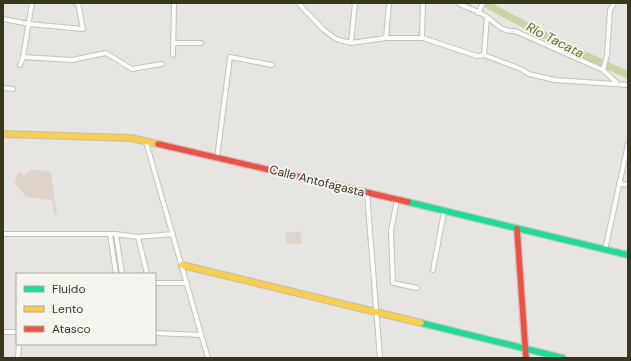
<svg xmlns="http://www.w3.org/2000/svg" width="631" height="361" font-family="'DM Sans',sans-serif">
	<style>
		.green { fill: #e0d4ca }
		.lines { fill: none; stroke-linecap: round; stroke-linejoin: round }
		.river { stroke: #c5d6a1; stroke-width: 7 }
		.street-casing { stroke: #c3c1bd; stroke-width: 6 }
		.fast-casing { stroke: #c3c1bb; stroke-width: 8 }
		.slow-casing { stroke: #c3c1bb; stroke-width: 8 }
		.jam-casing { stroke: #c3c1bb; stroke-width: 8 }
		.street { stroke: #fbfbfa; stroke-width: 4 }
		.fast { stroke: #16e098; stroke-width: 5.5 }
		.slow { stroke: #ffcf43; stroke-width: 5.5 }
		.jam { stroke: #f24e42; stroke-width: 5.5 }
		.labels { text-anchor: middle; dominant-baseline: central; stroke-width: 4; stroke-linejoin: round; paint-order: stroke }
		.street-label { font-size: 12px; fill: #393620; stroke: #f6f4ee }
		.water-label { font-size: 13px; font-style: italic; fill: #56731b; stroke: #f6f4ee }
	</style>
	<rect width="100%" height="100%" fill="#e7e5e1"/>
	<path class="green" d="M31 169 51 172 57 215H54L52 200 26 197 14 182 19 171 25 175Z
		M300 231 302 243 287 245 285 233Z"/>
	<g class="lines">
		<path class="river" d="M484 3 565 46 628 75"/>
		<g class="street-casing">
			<path id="street" d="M298 3 324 30 336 39 351 43 386 38H423L477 56 484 55 521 69 529 74 555 80 628 85
				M458 3C467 8 479 11 487 17 497 24 502 32 515 31L603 70 618 84
				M478 13 483 3
				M3 19 29 24 83 29 78 3H76
				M386 38 389 3
				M422 38 423 3
				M173 43H201
				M351 43 355 3
				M173 55 174 3
				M484 55 487 17
				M23 57 72 60 106 53 132 69 162 64
				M20 65 23 57 32 3
				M603 70 607 55 610 10 614 3
				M3 88 13 89
				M146 142 208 358
				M217 158 230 57 272 65
				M619 183 628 185
				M367 193 380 358
				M397 200 391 231 393 283 417 288
				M3 234H115L138 237 173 234
				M110 234 116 274
				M116 234 122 274
				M138 237 147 274
				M605 250 628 144
				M433 270 444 212
				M155 283H187
				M3 332H17
				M155 333 201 335
				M18 358 19 344"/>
		</g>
		<g class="fast-casing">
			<path id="fast" d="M408 202 628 255
				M421 323 563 358"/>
		</g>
		<g class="slow-casing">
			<path id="slow" d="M3 134 131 138 158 144
				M182 265 421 323"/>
		</g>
		<g class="jam-casing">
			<path id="jam" d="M158 144 408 202
				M517 229 526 358"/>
		</g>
		<use href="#street" class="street"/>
		<use href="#fast" class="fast"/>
		<use href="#slow" class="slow"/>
		<use href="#jam" class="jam"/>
	</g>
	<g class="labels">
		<g class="street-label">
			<text transform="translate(317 181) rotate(14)">Calle Antofagasta</text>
		</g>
		<g class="water-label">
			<text transform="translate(555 40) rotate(27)">Río Tacata</text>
		</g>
	</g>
	<rect width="631" height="361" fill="none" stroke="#393620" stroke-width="8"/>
	<rect x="16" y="273" width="140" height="72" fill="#f6f4ee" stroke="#aaa89c"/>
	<rect x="24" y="286" width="20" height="6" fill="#16e098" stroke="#aaa89c"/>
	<text x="52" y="293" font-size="12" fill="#393620">Fluido</text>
	<rect x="24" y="306" width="20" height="6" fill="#ffcf43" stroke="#aaa89c"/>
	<text x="52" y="313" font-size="12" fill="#393620">Lento</text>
	<rect x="24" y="326" width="20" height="6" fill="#f24e42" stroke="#aaa89c"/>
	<text x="52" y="333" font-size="12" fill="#393620">Atasco</text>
</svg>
